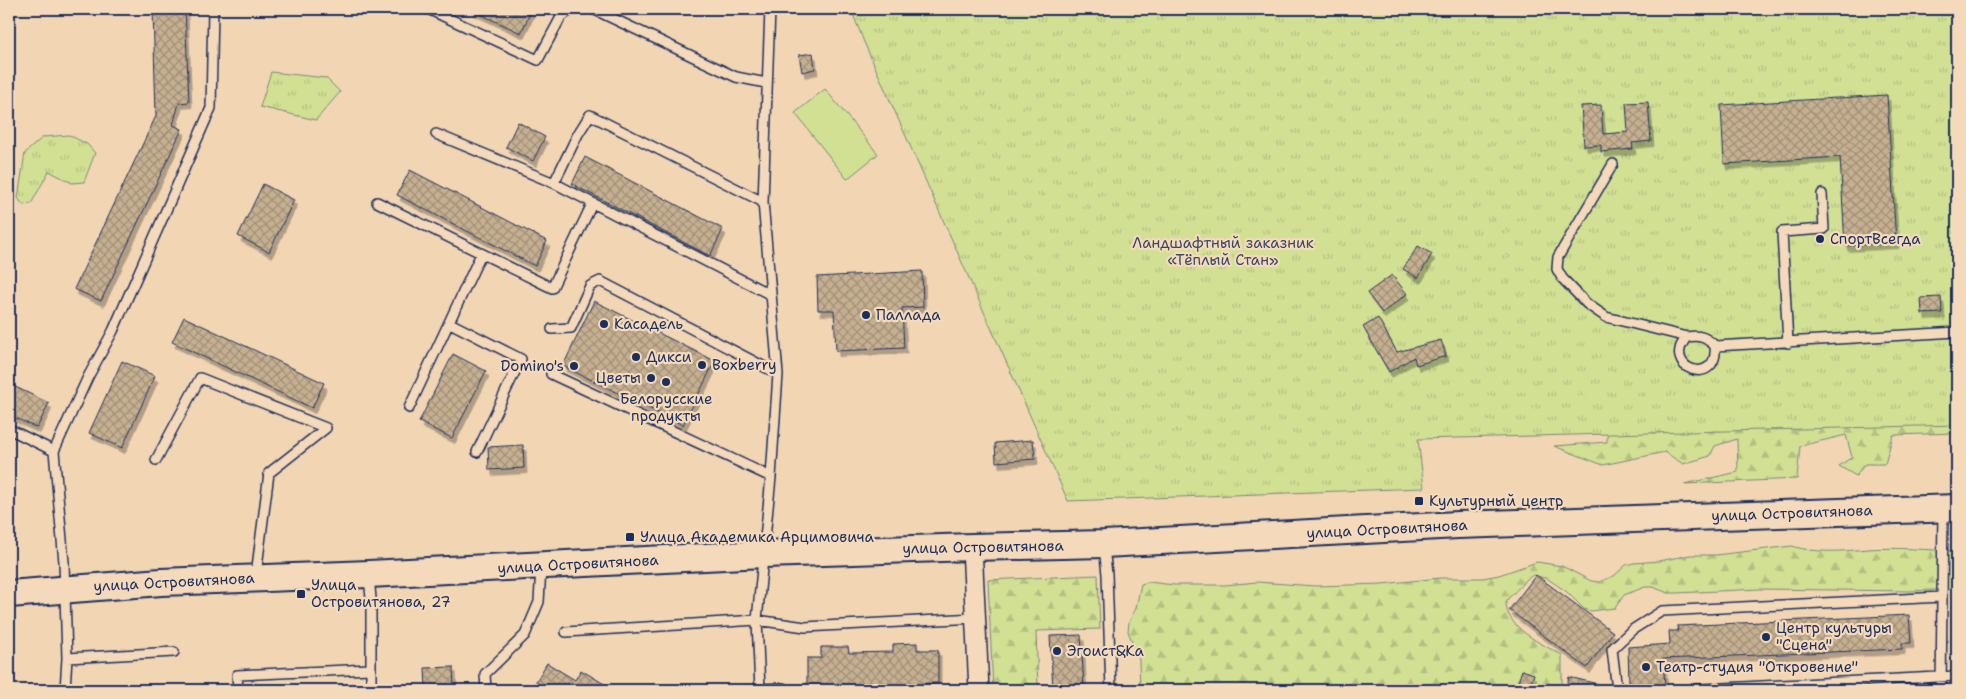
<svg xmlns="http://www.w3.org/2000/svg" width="1966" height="699" font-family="'Shantell Sans',sans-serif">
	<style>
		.grass { fill: #d2e094; stroke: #768879 }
		.forest { fill: url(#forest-firs); stroke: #768879 }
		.park { fill: url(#park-tufts); stroke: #768879 }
		.building { fill: url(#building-cross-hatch); stroke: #1b2f5e; filter: url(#shadow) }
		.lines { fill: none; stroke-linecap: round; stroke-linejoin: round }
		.service-casing { stroke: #1b2f5e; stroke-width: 12 }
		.minor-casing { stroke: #1b2f5e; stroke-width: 22 }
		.secondary-casing { stroke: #1b2f5e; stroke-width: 30 }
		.service { stroke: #f5d9bb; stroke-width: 9 }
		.minor { stroke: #f5d9bb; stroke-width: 19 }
		.secondary { stroke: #f5d9bb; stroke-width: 26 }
		.poi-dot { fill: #1b2f5e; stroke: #f5d9bb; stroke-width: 2 }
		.labels { text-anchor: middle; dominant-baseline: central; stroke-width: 4.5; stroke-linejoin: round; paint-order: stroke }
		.poi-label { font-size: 15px; fill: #1b2f5e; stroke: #f5d9bb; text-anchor: start }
		.park-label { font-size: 15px; fill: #364a66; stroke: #f5d9bb }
		.street-label { font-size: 15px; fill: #1b2f5e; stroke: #f5d9bb }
	</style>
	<defs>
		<pattern id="forest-firs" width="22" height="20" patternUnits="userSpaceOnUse" patternTransform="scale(1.25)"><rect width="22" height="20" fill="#d2e094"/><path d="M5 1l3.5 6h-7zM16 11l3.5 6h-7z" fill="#b4c082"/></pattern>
		<pattern id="park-tufts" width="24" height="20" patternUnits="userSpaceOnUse" patternTransform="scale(1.25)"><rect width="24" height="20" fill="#d2e094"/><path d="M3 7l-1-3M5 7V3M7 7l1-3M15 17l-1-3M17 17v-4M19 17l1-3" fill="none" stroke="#b4c082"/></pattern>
		<pattern id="building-cross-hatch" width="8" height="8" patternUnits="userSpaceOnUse" patternTransform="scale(1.25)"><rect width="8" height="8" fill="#c6b090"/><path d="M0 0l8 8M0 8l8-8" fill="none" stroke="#a09079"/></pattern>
		<filter id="shadow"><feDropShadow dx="3" dy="5.5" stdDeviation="0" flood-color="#0004"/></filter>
	</defs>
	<rect width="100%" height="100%" fill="#f2d6b4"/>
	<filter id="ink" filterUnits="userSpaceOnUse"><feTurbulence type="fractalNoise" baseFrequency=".02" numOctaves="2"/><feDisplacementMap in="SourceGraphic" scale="10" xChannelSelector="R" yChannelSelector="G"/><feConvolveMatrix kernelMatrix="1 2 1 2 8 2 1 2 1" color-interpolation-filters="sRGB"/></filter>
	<g filter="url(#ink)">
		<path class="grass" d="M825 89 878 154 847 179 795 113Z"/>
		<path class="forest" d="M1957 385V433L1893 435 1885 464H1865L1856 476 1839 466 1852 457 1846 435 1800 446 1797 479 1684 484 1738 472 1737 439 1715 446 1710 456 1683 464 1665 452 1603 465 1554 446 1607 442 1608 406Z
			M1792 546C1817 554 1843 551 1868 549 1897 547 1928 550 1957 551V589L1909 591 1760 589 1676 593H1668L1653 587H1645L1624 595 1615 608 1591 611 1584 609 1567 592 1548 579 1533 575 1527 579 1506 601C1505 628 1542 644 1562 655V687L1558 690H1140L1139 660 1128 631 1129 622 1136 608 1141 584 1149 582 1174 585H1225L1257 582 1315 586 1382 584 1440 578H1483L1499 575 1537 562 1562 566 1591 581 1599 582 1614 576 1626 565 1634 563 1659 561 1690 555H1716Z
			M1098 575 1100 629 1036 631 1038 688 993 690 988 580Z"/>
		<path class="park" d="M851 9H1957V425L1418 439 1424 488 1068 501 864 42Z
			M271 72 326 78 340 92 316 120 260 107Z
			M69 135 87 144 95 153 84 182 72 183 49 171 31 204 23 205 18 198 25 153 43 137Z"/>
		<path class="building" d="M153 9H185L189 102 179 103 173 125 182 129 101 301 74 289 156 116Z
			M469 9H532L521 33Z
			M813 53 815 69 802 72 799 55Z
			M1887 95 1896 243 1845 246 1840 157 1724 164 1721 105Z
			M1648 102 1651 141 1632 143 1633 149 1601 152V145L1584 146 1581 106 1601 105 1603 134 1628 132 1626 103Z
			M518 122 545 137 533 161 506 147Z
			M585 157 723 229 710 256 572 184Z
			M410 170 547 241 535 266 397 195Z
			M263 184 294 200 269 252 238 236Z
			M1418 246 1432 254 1418 278 1403 269Z
			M922 271 923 307 902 308 904 348 836 351 834 310H818L817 277Z
			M1392 275 1407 294 1382 313 1367 293Z
			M1941 297 1942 313 1922 314 1921 298Z
			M594 301 715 361 683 425 563 366Z
			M184 317 324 383 312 408 172 342Z
			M1378 318 1397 352 1441 340 1446 356 1416 365 1414 357 1389 372 1363 327Z
			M453 354 486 371 452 438 419 422Z
			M122 361 155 376 122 448 89 433Z
			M9 384 49 403 37 428 9 415Z
			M1033 440 1035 459 996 462 995 443Z
			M523 445 524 468 489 470 488 447Z
			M1536 575 1613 632 1587 668 1509 610Z
			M1909 615 1911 643H1902V649L1663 659 1665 686 1633 687 1629 683 1628 647 1670 644 1669 631H1678L1677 626Z
			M1081 635 1084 690H1053L1050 636Z
			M917 643V650H938V683L919 684V690H901V687L852 688V690H835V688L807 689V658H821V647H848L849 653 893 652V644Z
			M547 663 575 680 581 670 614 690H531Z
			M453 667 454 690H426L425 668Z
			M1522 670 1534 674 1529 690 1517 685Z
			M1569 677 1606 686 1605 690H1566Z"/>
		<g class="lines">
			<g class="service-casing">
				<path id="service" d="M428 9 538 60 561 17 572 9
					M593 9 736 77 766 83
					M436 134 554 183 771 295
					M1613 164 1558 257 1557 269 1562 278 1587 304 1606 317 1687 337C1700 335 1706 337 1715 346L1957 332
					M554 183 578 134 590 115 763 202
					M377 202 552 288 592 204
					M450 323 521 359 477 452
					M552 329 571 328 590 286 600 281 778 374
					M1687 337C1659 368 1719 389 1715 346
					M1788 343 1782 232 1824 229 1822 194
					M551 374 771 477
					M409 408 481 254
					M9 429 54 451
					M156 460 200 378 326 428 269 473 256 575
					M1104 547 1107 574 1111 690
					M369 576 371 599V690
					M566 632 757 620 805 627 976 618
					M67 658 174 652
					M760 689 783 688 785 690
					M65 690 67 658 64 562 54 451 88 377 113 331 211 108 213 9
					M238 690 237 675 370 669
					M486 690 485 674 525 635 539 602 541 568
					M760 690 757 620 771 477 778 374 763 202 770 9
					M1617 690 1612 649 1632 630 1662 611 1942 597
					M1684 690 1957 676
					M1941 690 1943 511"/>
			</g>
			<g class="minor-casing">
				<path id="minor" d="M972 547 979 690"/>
			</g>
			<g class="secondary-casing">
				<path id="secondary" d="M9 594 161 582 369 574 764 554 972 547 1104 544 1458 525 1957 508"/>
			</g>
			<use href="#service" class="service"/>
			<use href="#minor" class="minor"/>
			<use href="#secondary" class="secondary"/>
		</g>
	</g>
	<g class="poi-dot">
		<circle cx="1820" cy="239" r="5"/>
		<circle cx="866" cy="315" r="5"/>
		<circle cx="604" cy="324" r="5"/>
		<circle cx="636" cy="357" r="5"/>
		<circle cx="702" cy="365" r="5"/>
		<circle cx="574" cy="366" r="5"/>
		<circle cx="651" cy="378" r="5"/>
		<circle cx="666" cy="382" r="5"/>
		<rect x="1414" y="496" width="10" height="10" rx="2.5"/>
		<rect x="625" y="532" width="10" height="10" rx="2.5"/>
		<rect x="296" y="589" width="10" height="10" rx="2.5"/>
		<circle cx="1766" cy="637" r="5"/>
		<circle cx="1057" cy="651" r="5"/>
		<circle cx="1646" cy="667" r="5"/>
	</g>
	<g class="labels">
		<g class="poi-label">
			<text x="1830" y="239">СпортВсегда</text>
			<text x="876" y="315">Паллада</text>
			<text x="614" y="324">Касадель</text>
			<text x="646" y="357">Дикси</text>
			<text x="712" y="365">Boxberry</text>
			<text x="564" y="366" text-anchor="end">Domino's</text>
			<text x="641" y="378" text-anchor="end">Цветы</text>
			<text x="666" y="399" text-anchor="middle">Белорусские<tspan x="666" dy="17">продукты</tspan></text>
			<text x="1429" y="501">Культурный центр</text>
			<text x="640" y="537">Улица Академика Арцимовича</text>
			<text x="311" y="585">Улица<tspan x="311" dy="17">Островитянова, 27</tspan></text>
			<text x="1776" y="628">Центр культуры<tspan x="1776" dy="17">"Сцена"</tspan></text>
			<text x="1067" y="651">Эгоист&amp;Ка</text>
			<text x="1656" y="667">Театр-студия "Откровение"</text>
		</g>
		<g class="park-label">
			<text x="1223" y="243">Ландшафтный заказник<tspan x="1223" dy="17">«Тёплый Стан»</tspan></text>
		</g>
		<g class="street-label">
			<text transform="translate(1792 513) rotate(-2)">улица Островитянова</text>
			<text transform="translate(1387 529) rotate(-3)">улица Островитянова</text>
			<text transform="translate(983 547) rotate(-1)">улица Островитянова</text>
			<text transform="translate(578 564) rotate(-3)">улица Островитянова</text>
			<text transform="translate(174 582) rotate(-3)">улица Островитянова</text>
		</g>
	</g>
	<rect width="1966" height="699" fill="none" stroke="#f5d9bb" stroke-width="30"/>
	<rect x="15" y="15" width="1936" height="669" fill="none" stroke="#1b2f5e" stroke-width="2" filter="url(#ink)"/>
</svg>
